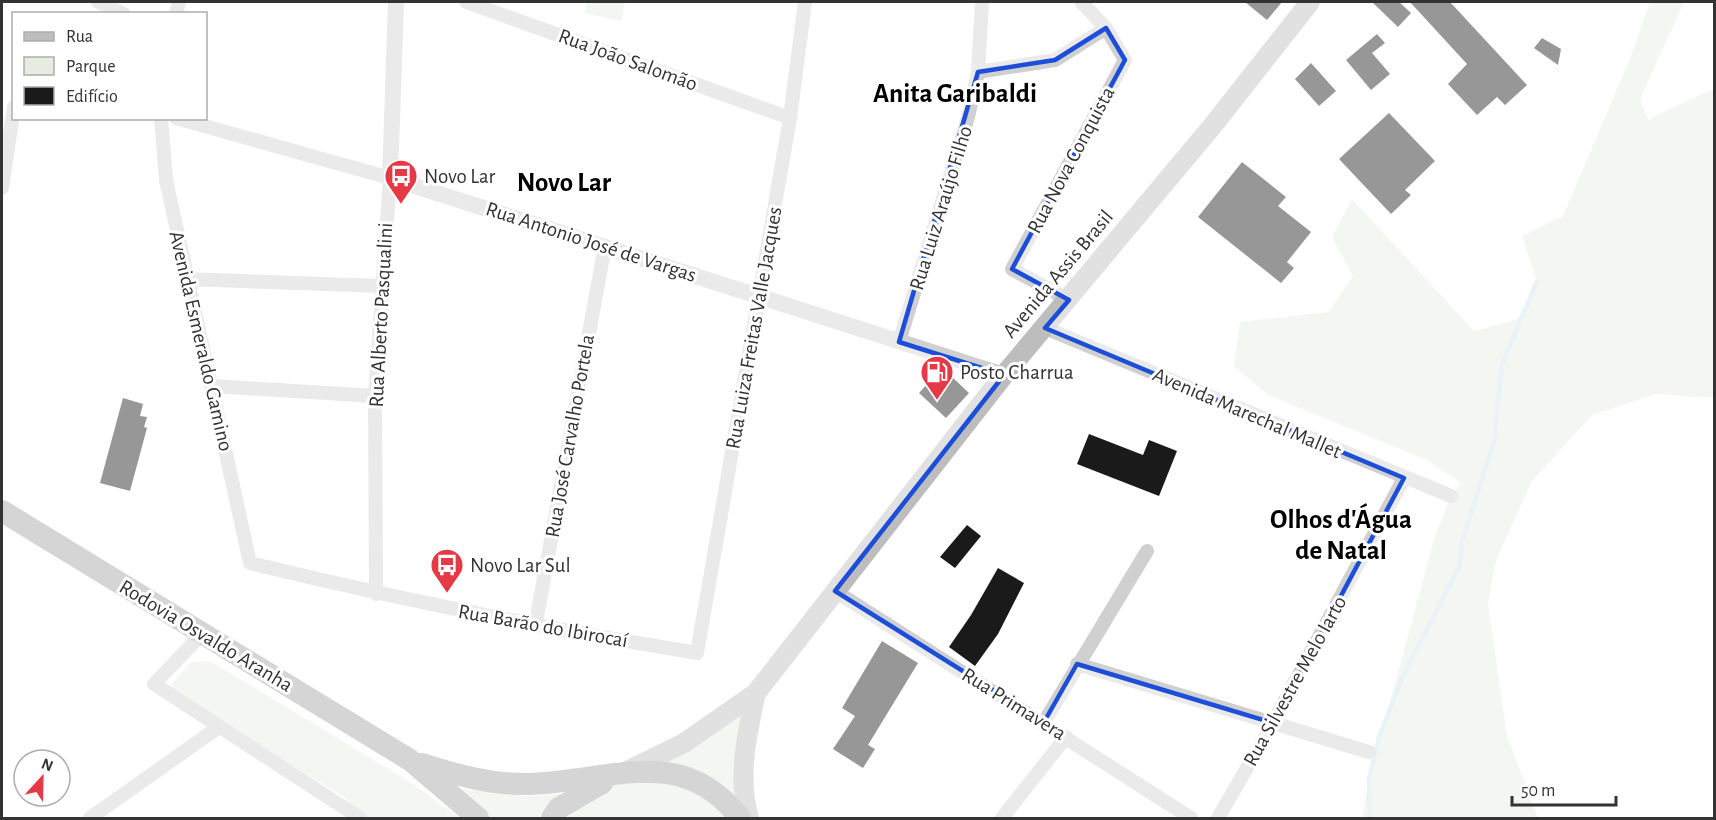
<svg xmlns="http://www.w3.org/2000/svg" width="1716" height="820" font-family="'Alegreya Sans',sans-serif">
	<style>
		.green { fill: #e6ecdf }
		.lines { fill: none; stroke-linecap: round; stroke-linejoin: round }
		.stream { stroke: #cfe2ee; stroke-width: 4.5 }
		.building { fill: #1a1a1a }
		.minor { stroke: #d0d0d0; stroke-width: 14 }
		.tertiary { stroke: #d0d0d0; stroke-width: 16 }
		.secondary { stroke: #bdbdbd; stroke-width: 20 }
		.trunk { stroke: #a2a2a2; stroke-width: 22 }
		.marked { fill: none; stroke: #1d4ed8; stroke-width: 4.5; stroke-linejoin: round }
		.labels { text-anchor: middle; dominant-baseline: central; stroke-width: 6; stroke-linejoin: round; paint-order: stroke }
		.street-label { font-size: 21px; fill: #333; stroke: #fff }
		.poi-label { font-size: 21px; fill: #333; stroke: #fff; text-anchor: start }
		.district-label { font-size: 27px; font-weight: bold; fill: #000; stroke: #fff }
	</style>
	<rect width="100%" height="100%" fill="#fff"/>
	<path class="green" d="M587 2H625L621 21 585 13Z
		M1650 2H1684L1640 99 1648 120 1708 91 1714 90V398L1656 394 1592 415 1532 481 1496 560 1488 604 1507 736 1538 818H1362L1369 780 1435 536 1451 496 1461 483 1425 459 1268 395 1234 366 1240 322 1329 312 1353 276 1332 237 1352 199 1474 331 1518 319 1537 281 1522 236 1563 216 1630 59Z
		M210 661 410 782 460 818H367L345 798 175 693 171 685 191 662Z
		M747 705 737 743 734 800 685 767 665 761Z
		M632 777 691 787 730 818H561L589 793Z
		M453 788 524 796 561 794 538 818H488Z"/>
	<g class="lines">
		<path class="stream" d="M1370 818 1369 780 1379 737 1403 676 1460 565 1462 541 1494 442 1502 365 1537 281"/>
	</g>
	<path class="building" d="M1245 2H1282L1267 20Z
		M1372 2H1399L1411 13 1398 27Z
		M1410 2H1450L1527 85 1505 105 1497 97 1477 115 1448 84 1467 64Z
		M1377 34 1385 43 1372 53 1390 74 1371 90 1346 60Z
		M1542 38 1561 49 1558 65 1534 48Z
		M1311 63 1336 91 1319 106 1295 79Z
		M1389 113 1435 161 1405 190 1411 195 1391 214 1339 159Z
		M1242 162 1286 197 1278 206 1311 232 1287 262 1294 268 1281 283 1198 217Z
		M951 376 969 393 946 418 919 393 929 382 938 390Z
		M123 398 143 404 140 416 147 417 144 427 147 428 130 491 100 483Z
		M1089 434 1143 455 1149 440 1177 451 1159 496 1077 464Z
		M967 525 981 536 955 568 940 557Z
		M998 568 1024 583 998 634 975 666 949 647 971 615Z
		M882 641 918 663 868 745 875 749 863 768 833 749 855 716 842 708Z"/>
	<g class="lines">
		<path class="minor" d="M98 2 124 14
			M466 2 790 118
			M176 14 179 2
			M978 72 1055 60 1106 28
			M161 118 166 180 250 563C398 599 547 629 697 653L790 118 805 2
			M176 118 390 178 375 396 376 594
			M2 188 14 107
			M187 279 382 286
			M1069 300 1012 269 1125 60 1106 28 1081 2
			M1045 328 1451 496
			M899 342 968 117 978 72 982 2
			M212 386 375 396
			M835 591 1191 818
			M535 627 605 246
			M202 634 154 684 360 818
			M1077 664 1369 752
			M1044 722 1147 551
			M90 818 219 727
			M1002 818 1066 737
			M1218 818 1273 723 1404 478"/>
		<path class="tertiary" d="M396 2 390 178 1004 375"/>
		<path class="secondary" d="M625 772 684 743 756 693 1004 375 1214 124 1310 2
			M749 818C737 778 747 733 756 693"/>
		<path class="trunk" d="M2 511 410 760 478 818
			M422 764C456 775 493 785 529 784 611 782 680 742 740 818
			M552 818 559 808 602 783"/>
	</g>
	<path d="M0 0H1716V820H0ZM1106 28 1125 60 1012 269 1069 300 1045 328 1404 478 1273 723 1077 664 1044 722 835 591 1004 375 899 342 978 72 1055 60Z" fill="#fff" fill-opacity=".55" fill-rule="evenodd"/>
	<path class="marked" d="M1106 28 1125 60 1012 269 1069 300 1045 328 1404 478 1273 723 1077 664 1044 722 835 591 1004 375 899 342 978 72 1055 60Z"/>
	<defs>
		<g id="bus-pin" transform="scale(1.725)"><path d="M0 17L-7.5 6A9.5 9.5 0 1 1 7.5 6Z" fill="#e63946" stroke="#fff"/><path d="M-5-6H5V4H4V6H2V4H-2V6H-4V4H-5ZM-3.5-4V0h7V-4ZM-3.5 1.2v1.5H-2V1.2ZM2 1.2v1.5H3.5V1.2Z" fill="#fff"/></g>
		<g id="fuel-pin" transform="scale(1.725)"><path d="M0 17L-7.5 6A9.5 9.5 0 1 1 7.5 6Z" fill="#e63946" stroke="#fff"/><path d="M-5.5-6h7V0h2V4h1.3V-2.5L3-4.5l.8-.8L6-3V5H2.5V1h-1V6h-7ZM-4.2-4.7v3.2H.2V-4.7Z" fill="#fff"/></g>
	</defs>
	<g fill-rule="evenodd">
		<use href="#bus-pin" x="401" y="176"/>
		<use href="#fuel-pin" x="937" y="372"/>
		<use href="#bus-pin" x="447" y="565"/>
	</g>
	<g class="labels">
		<g class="street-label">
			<text transform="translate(628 60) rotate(20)">Rua João Salomão</text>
			<text transform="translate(1071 160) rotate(-62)">Rua Nova Conquista</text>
			<text transform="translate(941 208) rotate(-73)">Rua Luiz Araújo Filho</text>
			<text transform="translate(591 242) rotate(18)">Rua Antonio José de Vargas</text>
			<text transform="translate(1058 274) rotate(-50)">Avenida Assis Brasil</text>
			<text transform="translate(381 315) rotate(-87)">Rua Alberto Pasqualini</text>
			<text transform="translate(754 328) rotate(-80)">Rua Luiza Freitas Valle Jacques</text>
			<text transform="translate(201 341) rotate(77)">Avenida Esmeraldo Gamino</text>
			<text transform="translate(1247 413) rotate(23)">Avenida Marechal Mallet</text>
			<text transform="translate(570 436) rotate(-80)">Rua José Carvalho Portela</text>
			<text transform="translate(543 626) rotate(10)">Rua Barão do Ibirocaí</text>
			<text transform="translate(206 636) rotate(31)">Rodovia Osvaldo Aranha</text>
			<text transform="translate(1295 681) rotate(-61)">Rua Silvestre Melo Iarto</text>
			<text transform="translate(1014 704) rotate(32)">Rua Primavera</text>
		</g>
		<g class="poi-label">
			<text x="424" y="176">Novo Lar</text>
			<text x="960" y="372">Posto Charrua</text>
			<text x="470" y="565">Novo Lar Sul</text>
		</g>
		<g class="district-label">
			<text x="955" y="93">Anita Garibaldi</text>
			<text x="564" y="182">Novo Lar</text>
			<text x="1341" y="519">Olhos d'Água<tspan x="1341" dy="31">de Natal</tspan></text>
		</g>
	</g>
	<rect width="1716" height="820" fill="none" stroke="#333333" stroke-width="6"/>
	<rect x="12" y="12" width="195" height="108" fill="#ffffff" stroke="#adadad" stroke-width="1.5"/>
	<rect x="24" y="32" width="30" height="9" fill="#bdbdbd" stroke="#adadad" stroke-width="1.5"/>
	<text x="66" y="42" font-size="18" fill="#333333">Rua</text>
	<rect x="24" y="57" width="30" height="18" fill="#e6ecdf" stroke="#adadad" stroke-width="1.5"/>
	<text x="66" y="72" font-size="18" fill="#333333">Parque</text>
	<rect x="24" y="87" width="30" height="18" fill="#1a1a1a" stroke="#adadad" stroke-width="1.5"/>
	<text x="66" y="102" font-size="18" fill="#333333">Edifício</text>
	<g transform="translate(42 778) rotate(22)"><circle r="28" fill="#ffffff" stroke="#adadad" stroke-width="1.5"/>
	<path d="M0-4.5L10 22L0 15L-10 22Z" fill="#e63946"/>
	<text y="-9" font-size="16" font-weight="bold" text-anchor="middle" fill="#333333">N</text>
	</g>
	<path d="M1512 796v9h104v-9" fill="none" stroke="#333333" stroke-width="3"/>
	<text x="1521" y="796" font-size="18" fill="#333333" stroke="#ffffff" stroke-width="4.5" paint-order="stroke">50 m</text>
</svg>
